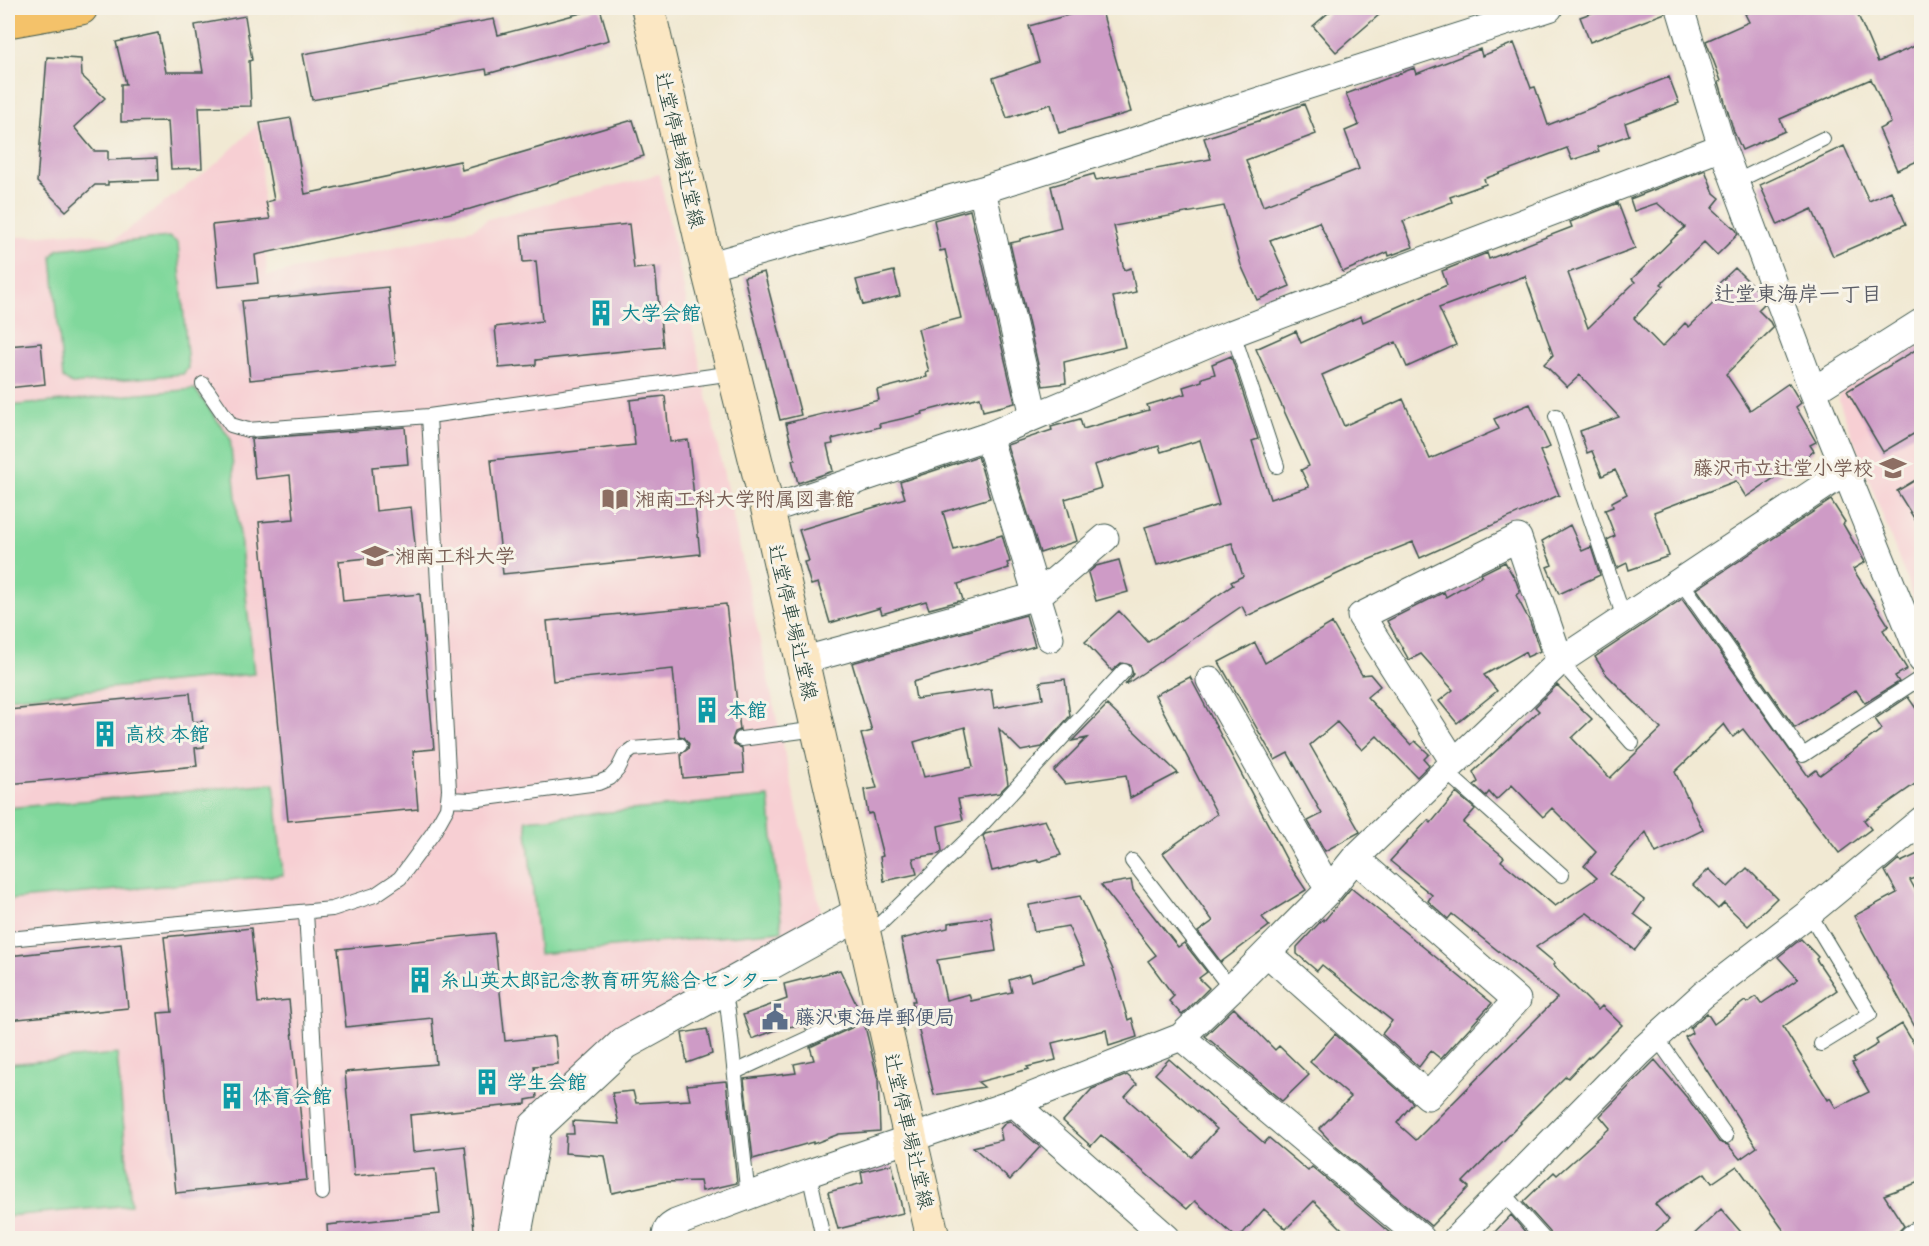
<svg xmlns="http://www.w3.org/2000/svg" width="1929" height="1246" font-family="Itim,'Klee One',sans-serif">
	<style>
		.built { fill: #f7cfd3 }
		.green { fill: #81d89c; stroke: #508a68; stroke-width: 1.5 }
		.building { fill: #ce9bc6; fill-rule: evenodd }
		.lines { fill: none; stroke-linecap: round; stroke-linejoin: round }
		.service-casing { stroke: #3e574c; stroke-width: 16 }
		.minor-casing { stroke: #3e574c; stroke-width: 29 }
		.tertiary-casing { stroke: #3e574c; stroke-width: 35 }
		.secondary-casing { stroke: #3e574c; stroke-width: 35 }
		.primary-casing { stroke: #3e574c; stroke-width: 35 }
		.service { stroke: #fff; stroke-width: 14 }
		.minor { stroke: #fff; stroke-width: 27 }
		.tertiary { stroke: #fff; stroke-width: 33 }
		.secondary { stroke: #fbe7c3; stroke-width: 33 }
		.primary { stroke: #f4c26a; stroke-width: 33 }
		.labels { text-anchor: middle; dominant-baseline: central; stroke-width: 6; stroke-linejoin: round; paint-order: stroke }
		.street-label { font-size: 20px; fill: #1f3d34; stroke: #f7f3e8 }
		.culture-label { font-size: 20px; font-weight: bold; fill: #0d838f; stroke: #f7f3e8; text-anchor: start }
		.education-label { font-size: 20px; font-weight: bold; fill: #785e54; stroke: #f7f3e8; text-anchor: start }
		.service-label { font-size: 20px; font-weight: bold; fill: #4e5e75; stroke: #f7f3e8; text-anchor: start }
		.neighbourhood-label { font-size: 21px; font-weight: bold; fill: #5c5e67; stroke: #f7f3e8 }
	</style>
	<rect width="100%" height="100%" fill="#f7f3e8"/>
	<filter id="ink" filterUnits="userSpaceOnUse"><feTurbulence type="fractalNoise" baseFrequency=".0167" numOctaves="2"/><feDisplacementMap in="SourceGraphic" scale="12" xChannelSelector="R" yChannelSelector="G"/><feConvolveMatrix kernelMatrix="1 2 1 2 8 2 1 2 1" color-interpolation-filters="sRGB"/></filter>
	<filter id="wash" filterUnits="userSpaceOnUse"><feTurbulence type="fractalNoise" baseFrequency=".008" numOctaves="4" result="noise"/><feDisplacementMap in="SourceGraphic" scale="24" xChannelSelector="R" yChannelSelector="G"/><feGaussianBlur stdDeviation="1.35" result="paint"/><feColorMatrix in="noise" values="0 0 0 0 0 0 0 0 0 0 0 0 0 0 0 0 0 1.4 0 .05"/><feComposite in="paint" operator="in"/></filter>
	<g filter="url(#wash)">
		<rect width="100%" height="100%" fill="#f1e9d3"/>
		<path class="built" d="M259 123 267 276 473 229 488 219 659 174 780 734 823 920 525 1120 503 1238H8V238L78 232 115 239 216 164Z
			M1921 340V617L1839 401 1840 389Z"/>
		<path class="green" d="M169 237 178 243 188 368 183 374 72 384 63 378 52 256 59 249Z
			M195 389 230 438 254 674 8 698V406Z
			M274 783 283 875 8 900V808Z
			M769 797 782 931 539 954 526 820Z
			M117 1054 131 1205 8 1216V1064Z"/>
		<g id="blocks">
			<path class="building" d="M600 8 609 40 487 74 486 69 312 100 303 54 494 19 498 35Z
				M1093 8H1101L1131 112 1059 133 1051 104 1007 118 993 78 1039 62 1029 26Z
				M1334 8H1387L1336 52 1313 26Z
				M1605 8H1665V13L1590 42 1580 17Z
				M1759 8H1855L1878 62 1922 43V159L1897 170 1879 129 1891 123 1871 79 1780 119 1785 131 1742 150 1734 132 1719 82 1721 81 1706 41 1749 22 1745 14Z
				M245 16 252 60 249 61 251 106 199 107 202 168 171 169 168 121 121 122V84H126L116 42 158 33 166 72H203L195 25Z
				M1514 43 1531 88 1535 87 1548 125 1669 77 1679 103 1625 123 1629 135 1597 147 1599 151 1572 160 1567 148 1484 179 1486 184 1450 197 1452 202 1403 221 1413 247 1389 256 1388 252 1343 272 1319 222 1270 240 1290 286 1257 300 1241 265 1224 206 1114 226 1124 270 1131 268 1136 292 1113 297 1125 347 1064 362 1066 383 1043 386 1010 243 1020 241V239L1061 228 1051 186 1094 174 1096 180 1211 159 1204 138 1265 119 1304 104 1316 134 1246 160 1263 206 1359 169 1345 131 1359 125 1346 94 1414 68 1416 74 1480 49 1482 56Z
				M47 57 81 59 82 76 105 98 74 127 94 151H108V160L157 158 158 180 108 182V185H95L66 211 37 182Z
				M291 118 305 194 460 161 462 170 633 120 644 156 470 209 255 255 258 283 218 287 212 225 270 219 266 202 274 200 260 123Z
				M1844 146 1869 201 1891 191 1906 224 1833 256 1812 209 1778 225 1760 185Z
				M1705 170 1714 193 1720 198 1712 208 1736 230 1738 234 1717 255 1704 242 1661 284 1664 286 1634 318 1662 347 1685 323 1689 327 1723 294 1716 286 1735 268 1759 292 1764 304 1758 310 1770 322 1773 328 1726 374 1750 410 1789 383 1801 403 1796 407 1816 442 1810 445 1814 451 1746 497 1736 481 1654 512 1669 556 1629 570 1627 563 1617 568 1607 540 1615 536 1605 510 1613 507 1612 502 1627 494 1615 470 1602 476 1592 451 1587 453 1580 431 1619 417 1580 375 1567 387 1544 364 1553 355 1525 276 1439 308 1456 345 1407 367 1396 342 1322 375 1344 426 1403 399 1430 459 1499 429 1494 419 1530 404 1550 447 1540 451 1559 495 1420 558 1413 542 1345 569 1346 570 1247 616 1242 606 1125 685 1133 674 1130 665 1121 663 1112 671 1085 642 1119 611 1148 642 1233 585 1231 582 1243 576 1232 543 1157 565 1145 527 1219 505 1200 440 1161 452 1159 446 1094 465 1101 488 1065 499 1077 541 1040 553 1007 445 1052 430 1051 427 1080 419 1083 429 1149 410 1147 405 1185 394 1183 387 1202 381V378L1215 374 1212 364 1231 356 1258 439 1252 441 1270 499 1309 487 1301 470 1309 466 1256 349 1296 331 1301 343 1361 316 1363 322 1447 285 1442 271 1487 253 1489 259 1572 227 1570 222 1618 203 1635 248 1568 273 1588 328 1635 282 1632 279 1685 227 1657 203 1634 211 1630 199Z
				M970 210 1015 403 983 411 980 397 922 412 923 414 879 424 880 427 832 439 833 444 827 445 833 471 798 483 792 460H795L786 423 879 400 877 390 927 377 926 373 929 372 918 329 961 318 945 250 940 251 934 220Z
				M629 224 634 269 655 267 663 347 536 360V365L499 368 495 327 542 321 536 261 523 262 521 235Z
				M894 271 900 296 863 305 856 280Z
				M764 272 801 415 780 420 744 277Z
				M388 287 396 365 250 380 242 301Z
				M41 343 45 384 8 388V346Z
				M1922 346V429L1883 452 1847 391Z
				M665 396 670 442 688 440 700 554 503 574 491 460 635 445 630 400Z
				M405 427 408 464 372 467 376 511 411 507 416 553 339 561 343 601 420 594 434 749 413 751 418 809 288 821 259 522 294 519 290 475 255 479 251 439Z
				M978 456 990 498 943 512 954 550 1002 535 1010 562 1007 563 1009 568 958 584 963 600 929 609 926 601 882 614 880 608 830 623 818 583 811 585 804 562 809 561 799 530 905 498 900 482Z
				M1922 476V531L1897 491Z
				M1831 500 1845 522 1843 524 1865 562 1853 569 1889 626 1883 630 1907 669 1895 676 1899 682 1865 703 1856 690 1795 728 1697 589Z
				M1570 525 1582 551 1591 547 1600 575 1559 594 1547 567 1552 565 1542 541Z
				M1119 560 1128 592 1096 601 1088 573 1096 566Z
				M1505 562 1516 581 1520 592 1516 595 1530 622 1540 651 1527 657 1525 652 1484 675 1497 691 1457 723 1439 701 1453 690 1421 654 1409 660 1387 621 1444 592 1446 597 1482 576 1481 574Z
				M1682 599 1808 776 1816 770 1820 775 1882 729 1875 719 1908 697 1922 717V779L1864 820 1871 829 1839 853 1743 729 1733 737 1724 724 1675 772 1703 830 1656 853 1646 832 1610 874 1644 900 1634 914 1652 928 1635 950 1587 913 1536 947 1555 963 1553 965 1598 1010 1602 1006 1622 1025 1589 1058 1588 1057 1568 1078 1566 1076 1520 1122 1521 1123 1463 1182 1469 1187 1431 1226 1334 1145 1319 1129 1351 1097 1310 1062 1335 1034 1413 1103 1397 1123 1416 1140 1557 998 1452 914 1448 919 1428 901 1432 895 1390 861 1428 820 1431 823 1456 793 1475 809 1463 823 1504 857 1501 861 1555 906 1597 878 1584 866 1596 852 1552 808 1543 817 1512 785 1496 800 1489 792 1486 796 1474 785 1478 782 1473 772 1539 711 1535 707 1557 685 1592 719 1572 738 1610 778 1661 729 1606 674 1595 657Z
				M726 604 740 730 735 732 732 740 734 745 742 748 744 773 683 778 681 754 688 749 689 744 684 737 679 736 673 669 553 681 547 621Z
				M1026 615 1035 646 913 682 916 699 991 689 994 708 1043 699 1040 682 1065 679 1070 716 1042 747 1021 751 999 729 1008 784 999 793 958 799 963 820 938 826 942 851 939 854 913 858 917 874 884 881 880 857 883 856 872 813 868 814 864 790 877 788 861 734 872 731 852 663ZM965 727 973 767 924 777 914 742Z
				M1332 623 1362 675 1370 674 1380 686 1367 697 1411 745 1415 741 1429 754 1424 759 1429 765 1417 777 1377 736 1362 750 1337 722 1310 745 1360 832 1325 851 1308 821 1322 814 1288 753 1275 760 1219 662 1255 643 1265 663Z
				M1190 677 1290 866 1306 890 1262 917 1269 926 1221 962 1198 932 1213 921 1163 853 1217 814 1155 695Z
				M190 693 193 722 202 721 204 747 195 748 197 766 8 784V710Z
				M1107 705 1132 729 1178 773 1130 798 1126 775 1065 784 1054 771 1087 738 1072 741Z
				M1045 820 1061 855 1038 862V860L992 871 983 836 985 834Z
				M1922 852V876L1910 880 1921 900V1038L1854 916 1897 893 1885 871 1899 859 1901 862Z
				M1747 868 1777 898 1748 926 1724 903 1718 909 1693 885 1709 869 1728 887Z
				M1131 880 1133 890 1174 942 1178 947 1184 943 1207 972 1199 978 1209 988 1182 1015 1169 1001 1174 996 1148 961 1156 955 1101 885Z
				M1351 888 1492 1003 1441 1059 1431 1051 1419 1067 1382 1034 1392 1021 1322 965 1317 971 1297 954V947L1323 919 1324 921Z
				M1080 896 1114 972 1128 1020 1132 1018 1137 1037 1109 1046 1106 1030 1052 1043 1056 1060 1027 1067 1029 1069 978 1082 984 1087 934 1095 912 1001H915L901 939 948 928V923L991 917 996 951 937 960 946 1000 969 994 971 1001 1012 992 1009 980 1029 974 1031 981 1085 964 1068 926 1034 932 1029 905Z
				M251 928 258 1003 289 1000 307 1180 176 1193 158 1013 172 1012 164 937Z
				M494 933 505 1041 555 1036 558 1064 534 1066 537 1098 526 1100V1104L410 1115 413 1152 465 1146 475 1239H328L327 1225 440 1214 435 1169 354 1176 345 1072 436 1064 432 1018 346 1027 338 949Z
				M1801 939 1818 957 1816 959 1837 990 1783 1027 1828 1100 1830 1098 1836 1108 1869 1092 1852 1063 1855 1062 1853 1059 1878 1044 1876 1040 1902 1024 1922 1057V1181L1884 1195 1904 1226 1899 1231 1887 1239H1790L1737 1166 1712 1183 1705 1173 1655 1204 1669 1220 1647 1239H1552L1550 1232 1523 1202 1554 1172 1557 1175 1610 1128 1600 1116 1655 1060 1689 1100 1719 1142 1728 1145 1740 1159 1757 1147 1685 1037 1692 1033 1690 1028 1707 1013 1714 1024 1745 1001 1747 1003 1756 997 1761 1004 1798 979 1778 957Z
				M121 944 128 1008 8 1020V956Z
				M840 970 857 1006 806 1029 805 1025 787 1027V1026L752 1039 743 1015 787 999 784 984Z
				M1234 1008 1275 1050 1279 1046 1309 1075 1282 1101 1205 1036Z
				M864 1022 878 1080 880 1131 839 1134 813 1144V1142L753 1159 744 1079 796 1073 794 1064 814 1060 810 1047Z
				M707 1029 712 1054 687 1063 682 1033Z
				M1169 1059 1264 1143 1269 1138 1308 1171 1312 1167 1397 1239H1352L1314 1201 1286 1229 1264 1209 1238 1239 1195 1201 1187 1209 1101 1135 1091 1146 1063 1121 1092 1089 1127 1075 1137 1084 1125 1097 1192 1157 1217 1129 1155 1074Z
				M726 1081 737 1183 702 1191 700 1181 663 1182 612 1193 605 1156 565 1153 566 1134H574L573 1121 619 1124 612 1093 633 1091 636 1103 690 1100 687 1085Z
				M1010 1121 1040 1147 1010 1180 973 1147 1002 1140 1000 1129 1006 1122Z
				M892 1164 903 1213 838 1229 828 1192 863 1183 861 1172Z
				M1721 1209 1747 1239H1689Z
				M1511 1215 1531 1239H1488Z"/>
		</g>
	</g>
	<g filter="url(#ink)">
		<use href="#blocks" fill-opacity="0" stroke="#3e574c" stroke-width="1.5"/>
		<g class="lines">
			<g class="service-casing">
				<path id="service" d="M1735 182 1823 139
					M1233 333 1277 466
					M203 384 231 425 248 430 429 416 733 373
					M1556 416 1624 618
					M1680 580 1803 755 1922 677
					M1560 661 1632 743
					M741 739 818 729
					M1445 771 1562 875
					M448 799 471 800 598 783 610 778 618 769 625 755 633 749 680 745
					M1132 861 1231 989
					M306 912 322 1193
					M1809 913 1870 1014 1821 1044
					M863 931 881 923 977 830 1124 671
					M8 939 332 909 375 895 400 878 433 833 447 808 449 790 429 416
					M724 989 728 1011 748 1197
					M1656 1037 1726 1136
					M735 1072 880 1005
					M809 1173 823 1238
					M1502 1192 1543 1238"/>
			</g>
			<g class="minor-casing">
				<path id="minor" d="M1680 8 1722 147 1813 391 1922 660
					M982 190 1034 416
					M707 266 982 190 1549 8
					M1813 391 1922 322
					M988 436 1050 638
					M768 510 988 436 1233 333 1722 147
					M801 661 1037 596 1105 538
					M1210 680 1329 890
					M1454 762 1361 616 1518 538 1560 661
					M1267 953 1428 1096 1517 1000 1355 858
					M1181 1037 1421 1238
					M1014 1103 1167 1238
					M666 1238C666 1230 668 1227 676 1223L809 1173 1014 1103 1181 1037 1231 989 1329 890 1355 858 1560 661 1845 472
					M1457 1238 1639 1053 1703 995 1809 913 1922 820
					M1913 1238 1922 1233"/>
			</g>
			<g class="tertiary-casing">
				<path id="tertiary" d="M514 1238 535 1127 625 1043 859 914"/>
			</g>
			<g class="secondary-casing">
				<path id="secondary" d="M648 8 707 266 768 510 933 1238"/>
			</g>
			<g class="primary-casing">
				<path id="primary" d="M8 21 81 8"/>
			</g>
			<use href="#service" class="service"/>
			<use href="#minor" class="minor"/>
			<use href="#tertiary" class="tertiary"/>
			<use href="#secondary" class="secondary"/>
			<use href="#primary" class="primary"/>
		</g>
	</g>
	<defs>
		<g id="building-bare" transform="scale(2.07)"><path d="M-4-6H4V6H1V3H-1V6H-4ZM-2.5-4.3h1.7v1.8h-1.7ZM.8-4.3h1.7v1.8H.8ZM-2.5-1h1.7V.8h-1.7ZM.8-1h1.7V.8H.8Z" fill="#0f9aa8" stroke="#f7f3e8" stroke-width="2.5" paint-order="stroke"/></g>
		<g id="school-bare" transform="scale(2.07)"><path d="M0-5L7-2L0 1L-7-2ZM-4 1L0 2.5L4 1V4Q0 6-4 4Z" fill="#8d6e63" stroke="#f7f3e8" stroke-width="2.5" paint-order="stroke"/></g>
		<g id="library-bare" transform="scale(2.07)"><path d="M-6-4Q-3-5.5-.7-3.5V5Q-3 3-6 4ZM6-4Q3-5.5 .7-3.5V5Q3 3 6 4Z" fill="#8d6e63" stroke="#f7f3e8" stroke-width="2.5" paint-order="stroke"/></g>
		<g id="university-bare" transform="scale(2.07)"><path d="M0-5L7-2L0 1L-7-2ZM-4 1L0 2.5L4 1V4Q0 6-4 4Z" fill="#8d6e63" stroke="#f7f3e8" stroke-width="2.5" paint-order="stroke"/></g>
		<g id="civic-bare" transform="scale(2.07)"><path d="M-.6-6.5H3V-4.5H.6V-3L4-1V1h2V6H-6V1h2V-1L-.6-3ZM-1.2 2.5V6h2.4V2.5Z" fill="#5c6f8a" stroke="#f7f3e8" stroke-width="2.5" paint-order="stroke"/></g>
	</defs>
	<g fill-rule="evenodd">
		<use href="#building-bare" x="601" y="313"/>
		<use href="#school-bare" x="1893" y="468"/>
		<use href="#library-bare" x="615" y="499"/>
		<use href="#university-bare" x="375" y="556"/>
		<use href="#building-bare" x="707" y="710"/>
		<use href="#building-bare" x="105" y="734"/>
		<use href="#building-bare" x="420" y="980"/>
		<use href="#civic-bare" x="775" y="1017"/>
		<use href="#building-bare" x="487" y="1082"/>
		<use href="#building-bare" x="232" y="1096"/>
	</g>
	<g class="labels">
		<g class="street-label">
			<text transform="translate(680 150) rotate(77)">辻堂停車場辻堂線</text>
			<text transform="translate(793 622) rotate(77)">辻堂停車場辻堂線</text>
			<text transform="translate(909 1131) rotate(77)">辻堂停車場辻堂線</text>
		</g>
		<g class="culture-label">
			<text x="621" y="313">大学会館</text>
			<text x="727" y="710">本館</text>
			<text x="125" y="734">高校 本館</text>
			<text x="440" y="980">糸山英太郎記念教育研究総合センター</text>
			<text x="507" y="1082">学生会館</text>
			<text x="252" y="1096">体育会館</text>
		</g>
		<g class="education-label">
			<text x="1873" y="468" text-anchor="end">藤沢市立辻堂小学校</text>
			<text x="635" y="499">湘南⼯科⼤学附属図書館</text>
			<text x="395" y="556">湘南工科大学</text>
		</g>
		<g class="service-label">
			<text x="795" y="1017">藤沢東海岸郵便局</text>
		</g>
		<g class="neighbourhood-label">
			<text x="1798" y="293">辻堂東海岸一丁目</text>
		</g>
	</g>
	<rect width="1929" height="1246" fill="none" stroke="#f7f3e8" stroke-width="30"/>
</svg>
